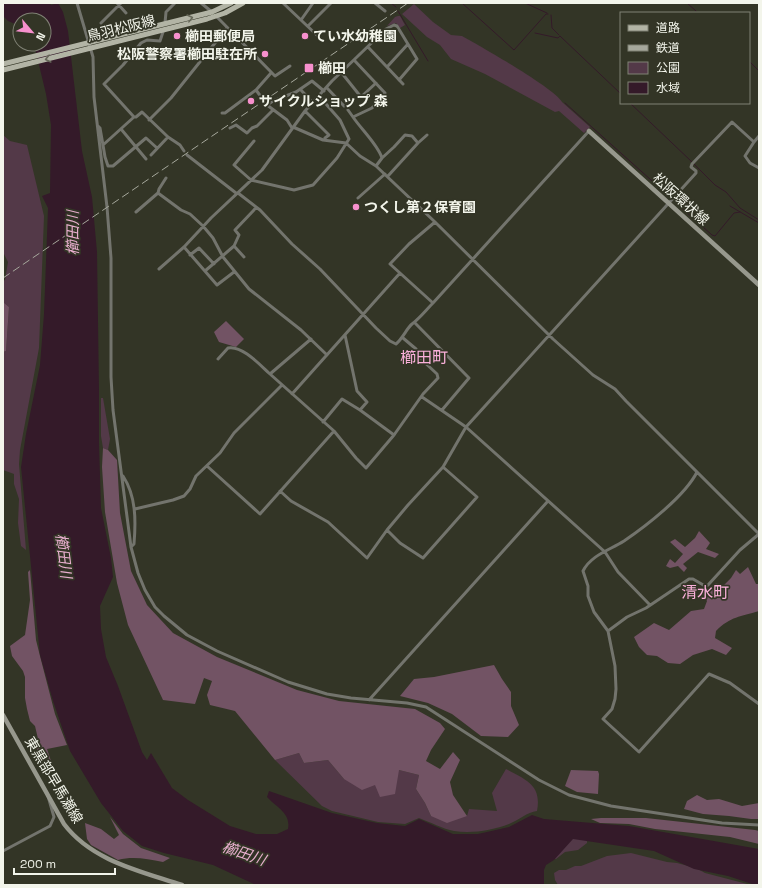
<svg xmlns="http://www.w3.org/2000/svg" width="762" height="888" font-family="'Space Grotesk','Noto Sans JP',sans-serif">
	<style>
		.green { fill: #533948 }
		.forest { fill: #725364 }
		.water { fill: #341a29 }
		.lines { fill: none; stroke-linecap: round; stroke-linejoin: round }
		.stream { stroke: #341a29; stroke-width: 1 }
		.minor { stroke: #73746d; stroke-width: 3 }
		.secondary { stroke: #97988d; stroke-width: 4.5 }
		.primary { stroke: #b2b4a5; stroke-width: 5 }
		.rail { stroke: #a6a89c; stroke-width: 1; stroke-dasharray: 8 4; stroke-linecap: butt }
		.oneway { stroke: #666859 }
		.poi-dot { fill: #f790cd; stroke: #333526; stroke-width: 1.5 }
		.labels { text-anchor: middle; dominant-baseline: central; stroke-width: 3.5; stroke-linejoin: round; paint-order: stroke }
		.street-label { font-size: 14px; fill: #f3f5eb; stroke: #333526 }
		.poi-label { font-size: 14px; font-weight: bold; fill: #f3f5eb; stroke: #333526; text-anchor: start }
		.water-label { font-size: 15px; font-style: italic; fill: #e9afcf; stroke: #333526 }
		.quarter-label { font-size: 16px; fill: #fab0da; stroke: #333526 }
	</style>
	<rect width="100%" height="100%" fill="#333526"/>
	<path class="green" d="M414 4 433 22 451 35 462 36C480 46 556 89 562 102L590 127 584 133 559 111 555 112 485 74 451 59 440 45 427 37 402 14Z
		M398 16H400L405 25 400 28 396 23 387 26 395 17Z
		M3 135 10 141 27 145 44 216 39 348 20 450 19 464 26 550 21 546 18 523 19 499 14 484V474L3 470 4 449 3 447V352L6 351 9 307 3 302V281L5 280 8 262 3 252Z
		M101 398H103L110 439 108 450 103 448 101 436Z
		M299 753 304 763 328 760 344 779 399 770 419 775 416 789 425 803 431 816H467L469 809 497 811 492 793 506 769C526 780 542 785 537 811 527 812 519 820 509 824 493 830 472 834 454 831 443 829 430 822 419 818L405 824 378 822 332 811 322 806 275 760Z
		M556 837 587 839V843L578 850 565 852 556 859 548 857Z
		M631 853 667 862 677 863 696 868 705 873 751 885H558L555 880 554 873 559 870H566L575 866H581L607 856Z"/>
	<path class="forest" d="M3 302 9 307 6 351 3 352Z
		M226 321 244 339 236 347 219 342 214 332Z
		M103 448 108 450 117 460 120 513 131 571 147 605 173 633 217 657 297 690 339 701 415 709 440 723 445 729 431 750 426 761 440 769 453 752 460 760 450 782 453 795 467 816 447 823 431 816 425 803 416 789 419 775 399 770 395 794 380 797 375 785 362 790 344 779 328 760 304 763 299 753 275 760 235 711 210 705 207 695 212 681 204 678 195 704 163 700 128 625 117 583 105 512 102 467Z
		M699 531 710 543 706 549 719 554 715 558 698 552 683 564 687 568 684 572 678 566 670 568 666 566 670 559 675 563 683 554 670 542 675 539 685 547 695 538Z
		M748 567 756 584H759V611C740 617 731 616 716 631L715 638 732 648 726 655 712 649 693 655 680 664 668 663 657 656 647 655 639 647 634 637 654 623 669 630 691 611 704 609 707 601 703 594 716 583 724 585 731 578 736 570 740 574Z
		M30 570 36 640 40 656 55 714 67 745 47 749 51 761 44 765 35 745 39 743 35 726 30 721 27 709 25 698V677L23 671 12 656 10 646 25 635 30 600 28 572Z
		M494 665 502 679 511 692V706L519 725 508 737 481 736 452 714 428 703 400 696 414 679 434 677Z
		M571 770 598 771 599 774 598 794 577 792 565 786Z
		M697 795 707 800 719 799 742 806 759 803V819H751L729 816 703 814 684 809 687 801Z
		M110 817 123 834 141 848 170 858 163 862C147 859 133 856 118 860L91 845 87 839 85 823 101 829 114 839 119 835Z
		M601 818H646L755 830 759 831V844L730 837 655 829 629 824 600 823 591 819Z"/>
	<path class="water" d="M3 3H50L51 5 58 3 63 12 68 31 82 151 92 197 97 252 99 390V443L101 508 111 558 113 577 100 606 101 629 106 657 118 686 142 752 147 760 151 753 172 788 188 800 230 826 256 834H277L288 829C291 813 277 808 267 797L269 791 332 813 377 823 405 826 419 819 453 834H478L509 827 532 815 544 819 629 826 759 849V885H755L728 876 694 869 654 851 573 839 554 860 546 865 544 870V885H256L213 865 164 853 142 846 123 831 101 803 70 751 53 701 40 655 21 467 26 434 40 365 44 314 48 208 42 196 50 193 51 125 46 94 34 44H44V20H20V26L8 21 3 16Z"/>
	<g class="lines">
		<path class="stream" d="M391 3 396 7
			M462 3 514 50 546 14H548
			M525 3 547 13
			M687 3 696 11
			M398 11 428 61
			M551 15 552 28 559 35
			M535 33 558 38 560 36 621 94
			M377 36 383 29
			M749 61 759 71
			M565 103 670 197
			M630 103 692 162
			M694 164 715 185 726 192 740 208 759 220
			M675 202 712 235 715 236 734 213 740 212
			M730 206 759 223"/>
		<path class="minor" d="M77 3 93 57 94 97 107 207 111 258V377L113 410 131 547 138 573 145 590 155 607 164 616 187 635 217 651 288 682 327 694 351 698 407 703 426 707 539 780 569 795 611 806 722 823 759 825
			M117 3 126 13
			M201 3 212 12
			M283 3 321 39
			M375 3 385 11
			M216 16 275 76 290 66
			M301 20 313 3
			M101 23 121 3
			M165 23 166 12 175 3
			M308 26 331 3
			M368 47 403 84
			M354 60 385 93 372 108 353 117C361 129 378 145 382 158L376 166
			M387 67 408 44
			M341 72 361 97 376 83
			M327 88 344 106
			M300 89 313 103
			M256 90 267 105 287 120 292 128
			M267 105 273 101 296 92 312 81 324 91
			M348 110 353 117
			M305 111 329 135 325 138
			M222 113H225L256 90 271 73
			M134 117 104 84 123 65 141 43 147 40 160 41 164 29
			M149 120 171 98 227 28
			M98 126 100 128 103 145 134 117H136L142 112 168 137 180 145 184 151
			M293 127 323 140 346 143 360 156 376 166 435 222 553 339 593 375 615 389 626 401 759 534
			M230 128 236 125 247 133 252 128 257 126 273 110
			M121 129 146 159
			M759 136 754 142 745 156 750 163 759 168
			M254 141 234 165 251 180 294 190 313 185 337 158 349 139 340 120 319 96
			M418 143 427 135
			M103 145 105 157 108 166H113L146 138 157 148
			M151 155 168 137
			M187 155 236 193
			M382 158 394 147 405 135 412 136 418 143 388 176
			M158 193 181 210 190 214 203 226 213 238 223 257 249 289 301 330 327 355
			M238 193 260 210 292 244 320 269 376 328 390 341 396 344C403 338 407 328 412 324 420 318 426 310 433 303L589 131
			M358 198 385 174
			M136 212 158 193 159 189 166 178
			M234 246 244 257
			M184 247 217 285 234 272
			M190 255 199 248 214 264
			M159 269 184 247 211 218 262 170 305 111 332 81 386 29 394 25 397 26 417 59 399 80
			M205 271 234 246 239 235 235 230 254 210 256 207
			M433 303 390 264 409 244 435 222
			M415 323 469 378 442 410
			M345 335 357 391 367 402 360 410
			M311 339 270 374 334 431 356 458 366 468 394 435 423 394 438 378 437 374 421 359 416 349 403 338
			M218 359 228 348C242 345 260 365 270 374
			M292 394 400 273
			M422 397 466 427 605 552 618 572 650 605
			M323 422 342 399 360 410 394 435
			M207 466 260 514 334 431
			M697 472C685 496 646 526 624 541 610 550 591 555 583 571L588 586V596L594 612 608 631 615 666 616 689 615 699 612 709 603 719 639 752 709 674 730 683 759 704
			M123 476C136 496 136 520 134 544L131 547
			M280 491 291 501 328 522 367 558 387 530 408 505 443 467 466 427 696 173V171L691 167 692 164 732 122 754 142
			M135 509 173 500 184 496 190 489 196 476 220 453 234 433 282 385
			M387 530 400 543 423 558 477 497 443 467
			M608 631 627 617 646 608 689 579H693L705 586 708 585 740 550 759 534
			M369 700 548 501
			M3 851 50 826 54 817 48 796"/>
		<path class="secondary" d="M589 131 759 285
			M3 715 64 824C92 861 140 871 182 885"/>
		<path class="primary" d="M3 64 212 12 231 3
			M3 70 207 19 225 13 243 3"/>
		<path class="rail" d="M3 278 408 3"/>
	</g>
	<defs><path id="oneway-chevron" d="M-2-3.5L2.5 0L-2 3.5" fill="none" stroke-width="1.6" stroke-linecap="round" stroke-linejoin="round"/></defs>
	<g class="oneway">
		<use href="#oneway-chevron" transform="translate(190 18) rotate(-14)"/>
		<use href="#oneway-chevron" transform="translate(48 59) rotate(166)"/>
	</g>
	<g class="poi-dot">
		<circle cx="177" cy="36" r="4"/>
		<circle cx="305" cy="36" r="4"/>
		<circle cx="265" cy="54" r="4"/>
		<rect x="304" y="63" width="10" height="10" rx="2"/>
		<circle cx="251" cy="101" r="4"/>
		<circle cx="356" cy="207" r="4"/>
	</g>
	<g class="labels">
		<g class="street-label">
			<text transform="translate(121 28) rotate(-14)">鳥羽松阪線</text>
			<text transform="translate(681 199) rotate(42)">松阪環状線</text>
			<text transform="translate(54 780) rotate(59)">東黒部早馬瀬線</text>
		</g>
		<g class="poi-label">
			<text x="185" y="36">櫛田郵便局</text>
			<text x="313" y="36">てい水幼稚園</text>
			<text x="257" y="54" text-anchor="end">松阪警察署櫛田駐在所</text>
			<text x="318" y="68">櫛田</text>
			<text x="259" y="101">サイクルショップ 森</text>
			<text x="364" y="207">つくし第２保育園</text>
		</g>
		<g class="water-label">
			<text transform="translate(72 233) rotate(-90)">櫛田川</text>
			<text transform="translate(64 556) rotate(83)">櫛田川</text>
			<text transform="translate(244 853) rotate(19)">櫛田川</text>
		</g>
		<g class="quarter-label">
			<text x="424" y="357">櫛田町</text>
			<text x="705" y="592">清水町</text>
		</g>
	</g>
	<rect width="762" height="888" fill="none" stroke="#f3f5eb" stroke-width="8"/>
	<rect x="620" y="12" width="130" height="92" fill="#333526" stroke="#808275"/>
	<rect x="628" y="25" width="20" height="6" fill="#b2b4a5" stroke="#808275"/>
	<text x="656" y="32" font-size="12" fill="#f3f5eb">道路</text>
	<rect x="628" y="45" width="20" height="6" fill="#a6a89c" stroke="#808275"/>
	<text x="656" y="52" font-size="12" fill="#f3f5eb">鉄道</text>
	<rect x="628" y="62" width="20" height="12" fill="#533948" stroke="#808275"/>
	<text x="656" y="72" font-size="12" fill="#f3f5eb">公園</text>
	<rect x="628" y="82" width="20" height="12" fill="#341a29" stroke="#808275"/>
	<text x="656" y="92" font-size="12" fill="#f3f5eb">水域</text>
	<g transform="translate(32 32) rotate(118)"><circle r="19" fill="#333526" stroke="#808275"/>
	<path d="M0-3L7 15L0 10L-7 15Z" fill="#f790cd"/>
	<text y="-6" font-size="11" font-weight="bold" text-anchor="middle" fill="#f3f5eb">N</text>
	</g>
	<path d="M14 868v6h101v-6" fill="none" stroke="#f3f5eb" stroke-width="2"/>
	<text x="20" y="868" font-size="12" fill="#f3f5eb" stroke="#333526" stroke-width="3" paint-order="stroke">200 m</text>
</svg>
